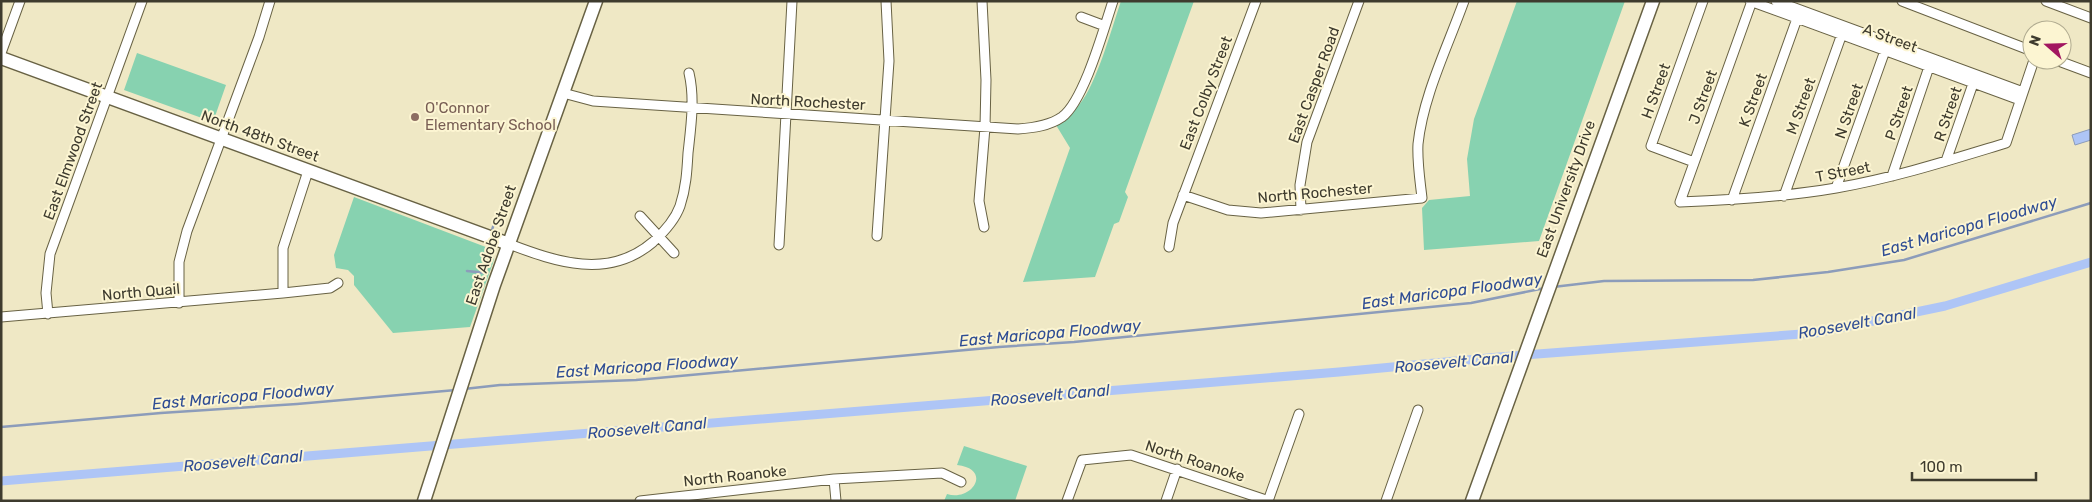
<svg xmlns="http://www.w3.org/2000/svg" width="2092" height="502" font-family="Rubik,sans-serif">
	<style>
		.green { fill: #87d2b0 }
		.water { fill: #aec5f6; stroke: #8c9cba }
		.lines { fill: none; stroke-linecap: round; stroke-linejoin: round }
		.stream { stroke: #8c9cba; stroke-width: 2.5 }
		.canal { stroke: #aec5f6; stroke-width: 9 }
		.street-casing { stroke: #686244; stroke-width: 11 }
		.secondary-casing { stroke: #686244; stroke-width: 15 }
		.street { stroke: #fff; stroke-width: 9 }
		.secondary { stroke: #fff; stroke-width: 12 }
		.education-dot { fill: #8d6e63; stroke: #fcf5d2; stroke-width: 2 }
		.labels { text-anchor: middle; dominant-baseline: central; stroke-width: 4; stroke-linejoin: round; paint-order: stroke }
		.street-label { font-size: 15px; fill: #3e3b2e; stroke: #fcf5d2 }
		.education-label { font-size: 15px; fill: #785e54; stroke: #fcf5d2; text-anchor: start }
		.water-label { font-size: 16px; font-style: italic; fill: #2f4d94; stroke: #fcf5d2 }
	</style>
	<rect width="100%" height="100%" fill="#efe8c5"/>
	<path class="green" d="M1121 1H1194L1125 192 1128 197 1119 222 1114 224 1095 277 1023 282 1070 148 1056 125C1065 119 1073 113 1079 105 1097 83 1111 30 1121 1Z
		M1517 1H1625L1539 241 1424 250 1422 208 1429 200 1470 196 1467 159 1474 119Z
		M137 53 226 85 213 122 124 90Z
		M354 197 491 249 494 258 493 263 470 327 393 333 354 285V276L348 270 336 268 334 255Z
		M964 446 1027 466 1015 501H944L947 494C972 502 993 469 957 465Z"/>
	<path class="water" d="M2091 129V140L2075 145 2072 135Z"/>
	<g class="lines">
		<path class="stream" d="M492 230 497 214
			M467 271 486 273
			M1553 287 1604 281 1753 280 1828 272 1904 260 2091 203
			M464 389 500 385 636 380 999 347 1074 342 1471 303 1545 288
			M1 427 161 413 297 404 456 390"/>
		<path class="canal" d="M1 481 1339 372 1499 357 1815 333 1945 306 2091 262"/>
		<g class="street-casing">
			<path id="street" d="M982 1 986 80 985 127 979 201 984 227
				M1750 1 2020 100
				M1752 1 1680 202C1732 200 1784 197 1836 188 1894 178 1950 160 2006 143L2034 60
				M1776 1 2023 92
				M1902 1 2032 51
				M2046 1 2091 18
				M1081 17 1105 26
				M1 53 20 1
				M2056 60 2091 73
				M563 93 593 101 1018 129C1033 128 1049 126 1062 117 1084 101 1104 28 1113 1
				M1946 161 1975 78
				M1694 162 1651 146 1703 1
				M1892 176 1931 61
				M1836 188 1887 45
				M1183 195 1228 210 1261 213 1422 198C1420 180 1417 162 1418 144 1423 96 1448 46 1464 1
				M1784 196 1843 31
				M1732 200 1799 13
				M1301 210 1300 185 1307 142 1359 1
				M640 216 674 253
				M877 236 889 61 886 1
				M509 244C556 262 609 280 653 242 664 232 675 220 680 206 686 188 687 171 688 153 691 126 695 99 689 73
				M779 245 792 1
				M1169 247 1173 223 1256 1
				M283 293V248L308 171
				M179 303V262L187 231 259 37 270 1
				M48 314 46 293 50 254 142 1
				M1 317 283 293 330 288 338 283
				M834 479 836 501
				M640 501 834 479 942 473 961 482
				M1067 501 1082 460 1131 455 1269 501
				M1166 501 1177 469
				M1268 501 1299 414
				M1386 501 1418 410"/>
		</g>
		<g class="secondary-casing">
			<path id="secondary" d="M1 58 509 244
				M424 501 494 285 596 1
				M1472 501 1653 1"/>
		</g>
		<use href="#street" class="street"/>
		<use href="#secondary" class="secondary"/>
	</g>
	<circle class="education-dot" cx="415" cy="117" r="5"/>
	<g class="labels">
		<g class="street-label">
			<text transform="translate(1890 38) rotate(20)">A Street</text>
			<text transform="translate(1314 85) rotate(-70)">East Casper Road</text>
			<text transform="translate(1656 91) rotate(-70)">H Street</text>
			<text transform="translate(1206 93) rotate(-69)">East Colby Street</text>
			<text transform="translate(1703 97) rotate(-70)">J Street</text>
			<text transform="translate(1753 100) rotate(-70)">K Street</text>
			<text transform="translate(808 102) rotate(3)">North Rochester</text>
			<text transform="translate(1801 106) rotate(-70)">M Street</text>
			<text transform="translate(1849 111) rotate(-71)">N Street</text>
			<text transform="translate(1899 113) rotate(-71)">P Street</text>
			<text transform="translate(1948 114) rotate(-71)">R Street</text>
			<text transform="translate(260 136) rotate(20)">North 48th Street</text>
			<text transform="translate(73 151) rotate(-70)">East Elmwood Street</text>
			<text transform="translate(1843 172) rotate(-11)">T Street</text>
			<text transform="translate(1566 189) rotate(-70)">East University Drive</text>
			<text transform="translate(1315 193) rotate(-5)">North Rochester</text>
			<text transform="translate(491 245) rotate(-71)">East Adobe Street</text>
			<text transform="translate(141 292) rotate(-5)">North Quail</text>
			<text transform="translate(1195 461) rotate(18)">North Roanoke</text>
			<text transform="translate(735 476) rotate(-6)">North Roanoke</text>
		</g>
		<g class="education-label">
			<text x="425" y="108">O'Connor<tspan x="425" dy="17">Elementary School</tspan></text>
		</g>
		<g class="water-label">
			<text transform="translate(1969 226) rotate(-16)">East Maricopa Floodway</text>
			<text transform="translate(1452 291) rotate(-8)">East Maricopa Floodway</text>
			<text transform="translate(1857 323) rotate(-10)">Roosevelt Canal</text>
			<text transform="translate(1050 333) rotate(-5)">East Maricopa Floodway</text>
			<text transform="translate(1454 362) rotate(-5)">Roosevelt Canal</text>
			<text transform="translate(647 366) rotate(-4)">East Maricopa Floodway</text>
			<text transform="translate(1050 395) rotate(-5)">Roosevelt Canal</text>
			<text transform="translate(243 396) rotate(-5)">East Maricopa Floodway</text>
			<text transform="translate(647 428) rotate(-5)">Roosevelt Canal</text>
			<text transform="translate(243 461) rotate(-5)">Roosevelt Canal</text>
		</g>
	</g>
	<rect width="2092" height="502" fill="none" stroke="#3e3b2e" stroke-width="5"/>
	<g transform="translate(2047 45) rotate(290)"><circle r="24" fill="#fcf5d2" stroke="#b0ab90"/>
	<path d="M0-4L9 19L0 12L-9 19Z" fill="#a21760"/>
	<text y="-8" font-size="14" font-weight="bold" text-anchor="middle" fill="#3e3b2e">N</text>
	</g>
	<path d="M1912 472v8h124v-8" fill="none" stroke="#3e3b2e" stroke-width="2.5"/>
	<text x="1920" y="472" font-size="15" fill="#3e3b2e" stroke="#fcf5d2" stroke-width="4" paint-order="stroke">100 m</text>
</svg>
